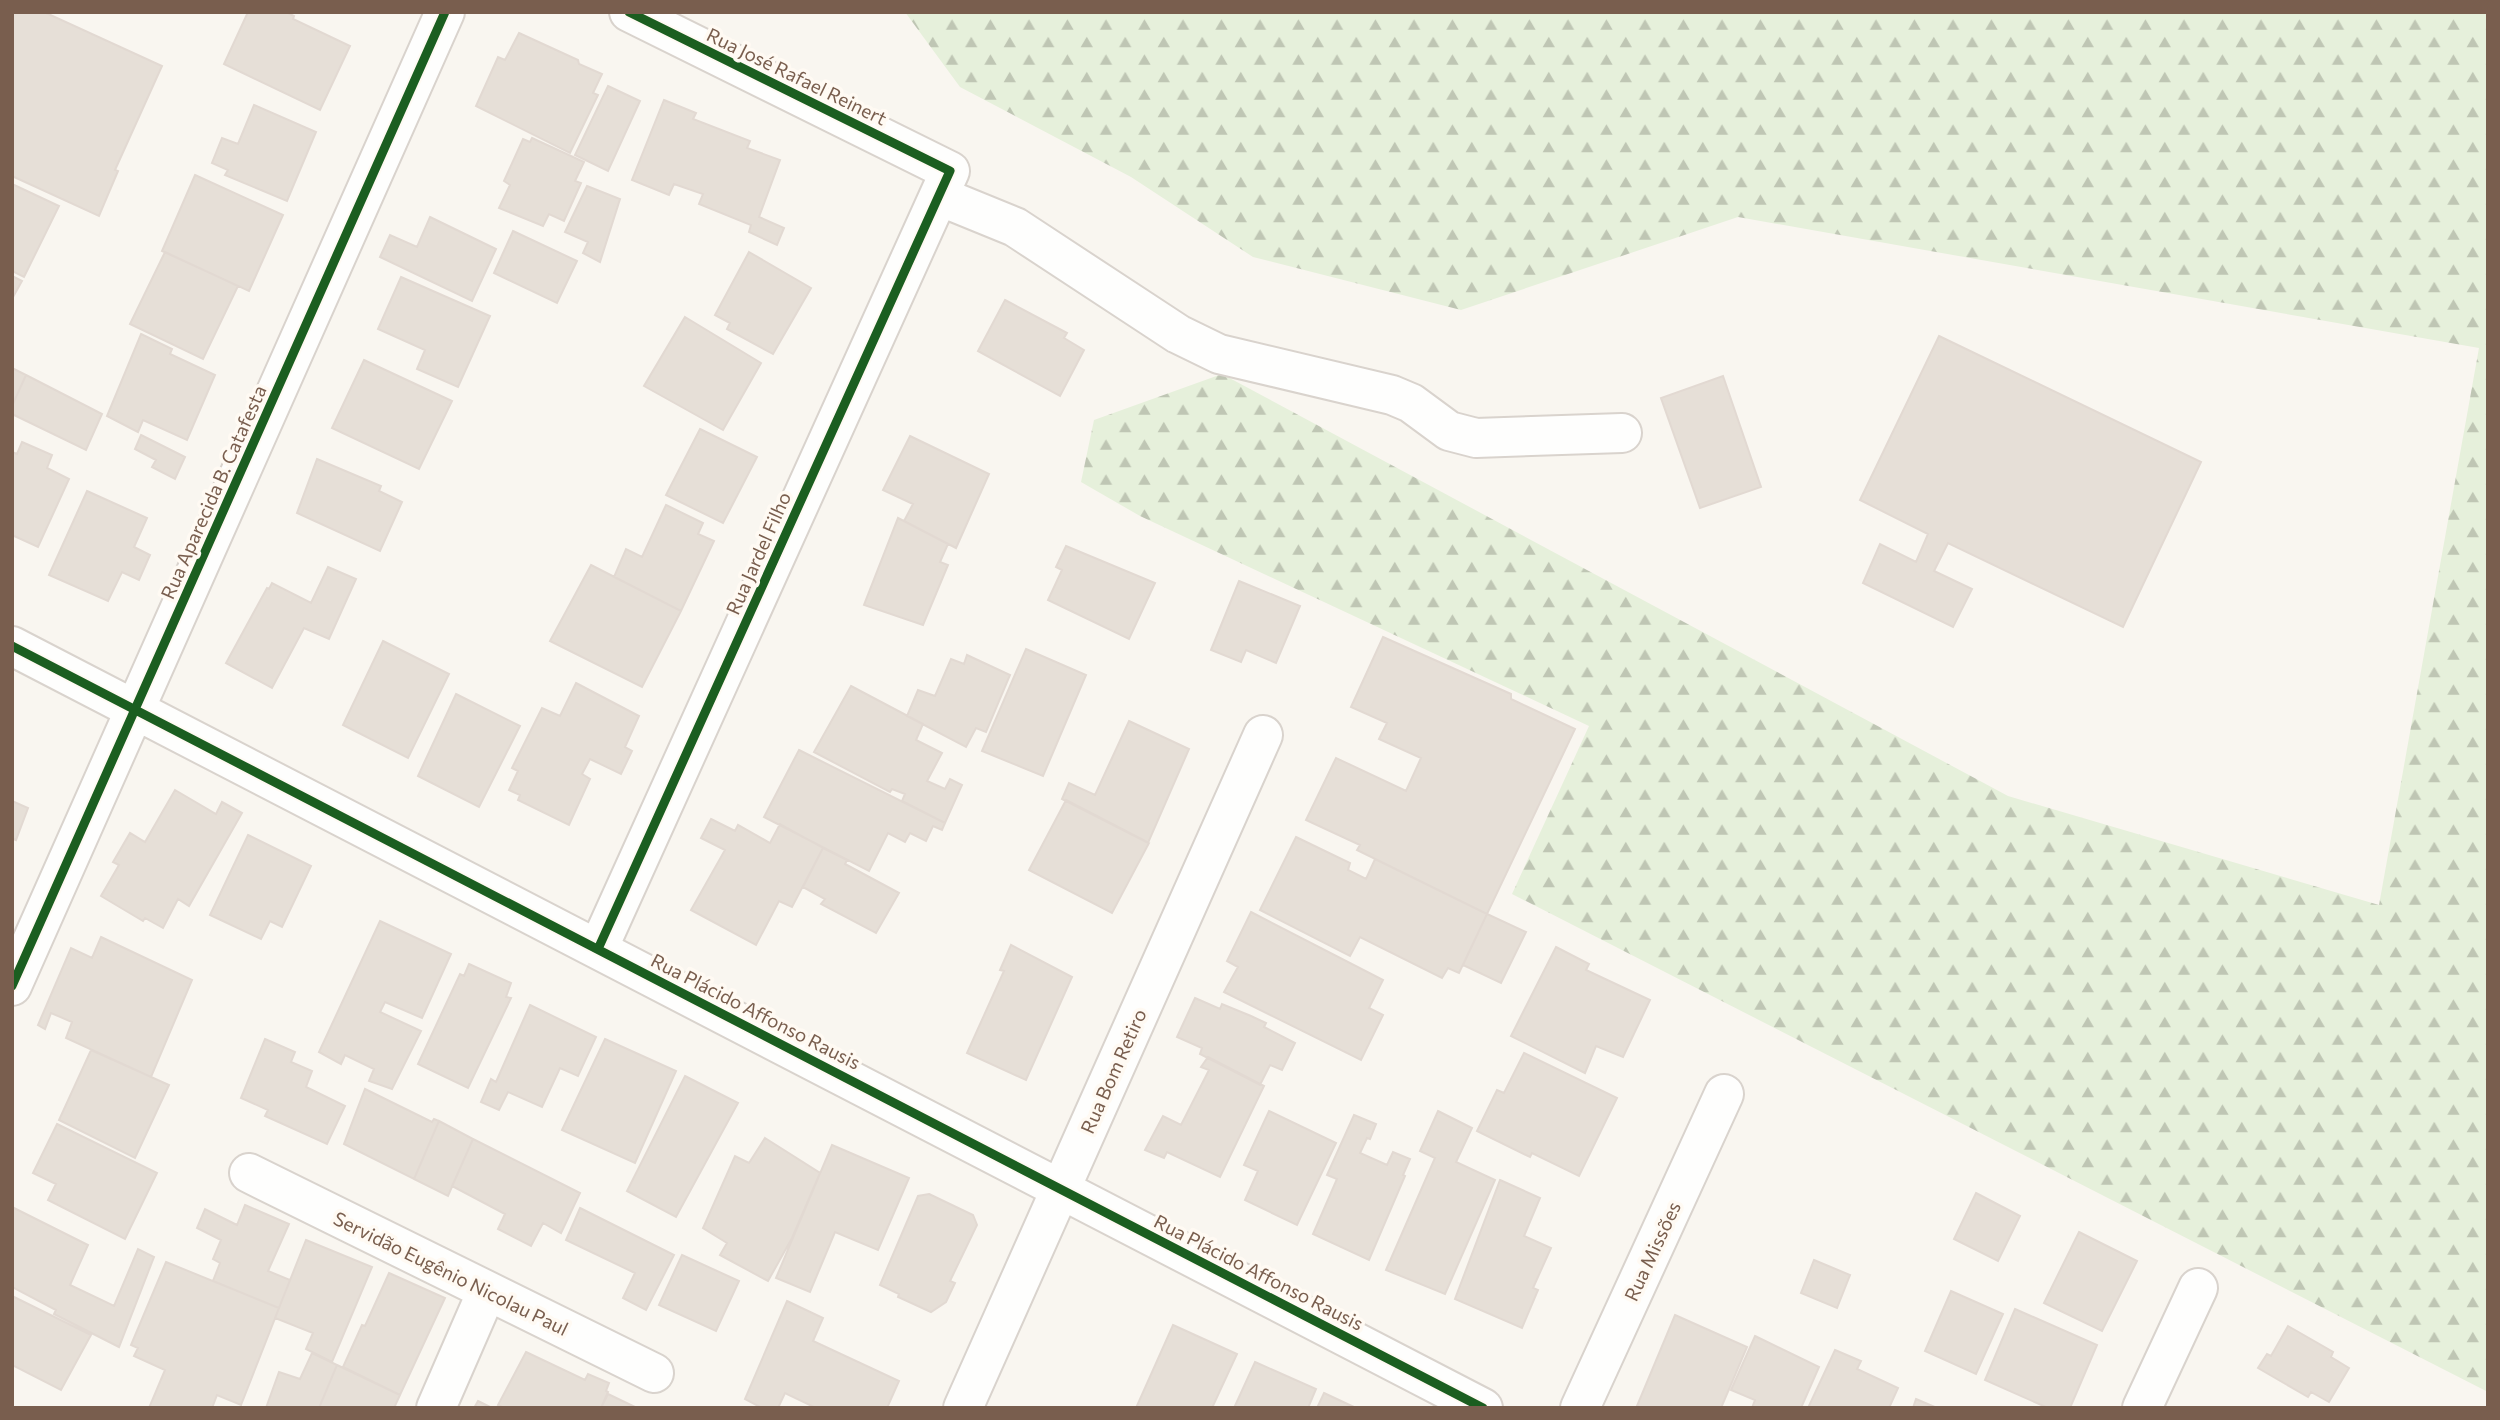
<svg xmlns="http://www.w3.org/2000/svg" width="2500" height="1420" font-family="Commissioner,sans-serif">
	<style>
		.forest { fill: url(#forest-firs) }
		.building { fill: #e6dfd7; stroke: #e2d9d2; stroke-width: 2 }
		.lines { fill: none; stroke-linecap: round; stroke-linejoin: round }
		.minor-casing { stroke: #d9d3cd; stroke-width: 42 }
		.minor { stroke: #fefefd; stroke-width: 38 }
		.cycleway-casing { stroke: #fffaf3; stroke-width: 13 }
		.cycleway { stroke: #1b5e20; stroke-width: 9 }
		.labels { text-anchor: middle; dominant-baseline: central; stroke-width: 7; stroke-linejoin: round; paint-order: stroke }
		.street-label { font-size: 19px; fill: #795e4e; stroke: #fffaf3 }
	</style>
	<defs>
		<pattern id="forest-firs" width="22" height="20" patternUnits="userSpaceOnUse" patternTransform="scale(1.75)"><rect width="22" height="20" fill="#e6f0db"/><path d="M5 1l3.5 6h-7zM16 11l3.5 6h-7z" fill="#bfc6b4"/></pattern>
	</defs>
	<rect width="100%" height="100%" fill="#f9f6f0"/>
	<path class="forest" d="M905 12H2488V1392L1512 894 1589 726 1140 516 1081 482 1094 420 1222 374 2008 796 2379 905 2479 348 1738 217 1461 310 1253 257 1131 177 960 87Z"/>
	<path class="building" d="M12 12H44L162 66 115 170 118 171 99 216 12 176Z
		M248 12H286L294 16 293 19 350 46 320 110 224 64Z
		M519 33 578 60 579 64 602 74 593 93 598 95 570 153 476 106 498 57 505 60Z
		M608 86 640 101 608 171 575 155Z
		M664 100 696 113 693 119 750 141 747 148 780 160 759 217 784 228 777 245 749 232 751 225 699 204 703 194 674 184 669 195 632 180Z
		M254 105 316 132 287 201 225 175 228 170 212 163 222 138 238 144Z
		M532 138 584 162 575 181 581 183 564 221 549 214 543 226 499 208 510 185 504 181 523 139 530 142Z
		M195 175 283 215 249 291 162 251Z
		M12 184 59 206 24 277 12 271Z
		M587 186 620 199 600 262 583 253 588 242 565 232Z
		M430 217 496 249 472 301 380 257 390 235 417 247Z
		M513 231 577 261 557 303 494 273Z
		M165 252 238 286 203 359 130 324Z
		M749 252 811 288 773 354 727 329 730 323 715 315Z
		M12 276 22 281 12 299Z
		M401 277 490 316 458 387 417 369 425 350 378 329Z
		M1005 300 1067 333 1064 338 1084 350 1060 396 978 351Z
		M685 317 761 363 723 430 644 386Z
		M141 334 172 349 170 354 215 375 187 440 143 420 138 432 107 416Z
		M1939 336 2201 462 2123 627 1948 543 1934 571 1972 589 1953 627 1863 583 1880 544 1916 562 1928 534 1860 500Z
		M364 360 452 401 419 469 332 428Z
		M12 368 26 375 12 406Z
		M26 375 102 414 86 450 12 414V406Z
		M1723 376 1761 487 1700 508 1661 398Z
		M700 429 757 457 723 523 666 495Z
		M141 435 185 457 175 479 152 467 156 460 135 449Z
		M910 436 989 474 956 548 904 521 913 504 883 490Z
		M22 442 52 455 47 468 69 479 38 547 12 535V452L17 454Z
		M317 459 381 486 379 491 402 502 380 551 297 513Z
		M87 491 147 518 134 547 150 555 139 580 122 572 108 601 49 575Z
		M666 505 703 523 698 534 714 541 681 611 614 577 626 549 642 557Z
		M898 518 948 544 940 562 948 565 923 625 864 605Z
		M1066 546 1155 583 1129 639 1048 600 1062 570 1056 567Z
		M591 565 681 611 642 687 550 641Z
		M328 567 356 579 329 639 304 628 272 688 226 663 267 588 269 589 272 583 311 603Z
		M1239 581 1300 606 1276 663 1246 650 1241 662 1211 650Z
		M1383 637 1511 694V699L1575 729 1487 914 1357 850 1360 845 1306 820 1336 758 1406 791 1421 758 1379 739 1387 723 1351 707Z
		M383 641 449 674 408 758 343 725Z
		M1026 649 1086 675 1043 776 982 751Z
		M967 655 1010 675 986 732 976 728 966 747 907 716 918 690 935 696 951 659 964 664Z
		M576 683 639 716 625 747 632 751 621 774 590 759 582 774 590 779 569 825 518 800 520 795 509 790 518 771 512 768 542 708 560 716Z
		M851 686 923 724 916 740 942 753 927 781 945 789 950 779 962 785 945 823 902 801 905 794 892 789 890 792 814 752Z
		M456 694 520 726 479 807 418 776Z
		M1129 721 1189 749 1148 843 1062 799 1069 783 1095 795Z
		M799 750 945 823 942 830 933 826 926 841 910 833 905 842 888 833 869 871 764 817Z
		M175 790 216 814 222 802 242 813 189 906 178 899 163 928 145 918 143 921 101 896 119 865 113 862 130 833 145 842Z
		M1066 800 1149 843 1112 913 1029 870Z
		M12 801 28 808 16 840 14 839 12 842Z
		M711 819 735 831 738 825 770 843 780 824 823 848 792 907 779 901 756 945 691 910 725 850 701 838Z
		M248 835 311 866 282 927 270 921 261 939 210 915Z
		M1296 837 1350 863 1348 870 1366 879 1375 859 1487 914 1459 973 1448 968 1442 978 1360 937 1350 956 1260 910Z
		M823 848 847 860 845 864 899 893 876 933 821 904 825 899 803 887Z
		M1251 912 1383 980 1369 1008 1383 1015 1361 1060 1224 992 1238 967 1227 961Z
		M1487 914 1526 932 1501 983 1463 965Z
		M380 921 451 954 422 1018 385 1002 380 1012 421 1031 392 1089 369 1081 374 1069 345 1055 341 1064 319 1052Z
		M101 937 192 980 151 1077 66 1038 72 1022 51 1013 45 1029 38 1025 71 948 92 958Z
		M1011 945 1072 977 1026 1080 967 1053 1004 971 1000 970Z
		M1556 947 1589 964 1586 970 1650 1000 1623 1057 1596 1046 1585 1073 1511 1036Z
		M469 964 511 983 506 997 511 998 468 1088 418 1064 460 974 464 976Z
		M1195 998 1220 1009 1222 1004 1251 1016 1266 1023 1264 1027 1295 1043 1282 1070 1270 1065 1260 1085 1200 1054 1202 1048 1177 1037Z
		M530 1005 596 1037 578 1076 560 1068 542 1107 508 1092 499 1110 481 1102 491 1079 496 1082Z
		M265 1039 295 1052 291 1062 312 1071 306 1087 345 1106 327 1144 265 1116 268 1110 241 1098Z
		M605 1039 676 1071 635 1163 562 1130Z
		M91 1050 169 1085 135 1158 59 1120Z
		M1524 1053 1617 1098 1579 1176 1532 1153 1530 1157 1477 1131 1497 1090 1504 1093Z
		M1208 1057 1264 1086 1220 1177 1167 1152 1164 1158 1145 1150 1163 1116 1181 1125 1209 1070 1201 1067Z
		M685 1076 738 1103 676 1217 627 1191Z
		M365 1089 432 1122 434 1119 439 1121 414 1179 344 1144Z
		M1269 1111 1336 1143 1297 1225 1245 1200 1258 1171 1244 1165Z
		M1438 1111 1472 1128 1456 1162 1495 1180 1445 1294 1386 1270 1435 1158 1420 1151Z
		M1354 1115 1376 1124 1370 1139 1367 1138 1360 1153 1387 1165 1393 1152 1410 1159 1403 1175 1405 1176 1369 1260 1313 1234 1337 1179 1327 1175Z
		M439 1121 473 1139 448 1196 414 1179Z
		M57 1124 157 1173 125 1239 48 1200 56 1184 33 1173Z
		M765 1138 820 1173 792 1238 768 1281 720 1255 727 1243 703 1228 735 1156 749 1163Z
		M473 1139 580 1193 561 1233 543 1223 531 1246 498 1229 505 1214 452 1186Z
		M832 1145 909 1178 878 1250 835 1232 810 1292 776 1278Z
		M1500 1180 1540 1198 1524 1236 1551 1248 1533 1288 1538 1290 1522 1328 1455 1299Z
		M1976 1193 2020 1216 1998 1261 1954 1239Z
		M929 1194 973 1215 977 1225 950 1281 955 1283 946 1302 931 1312 898 1297 899 1294 880 1285 918 1196Z
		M245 1205 289 1224 268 1271 290 1280 279 1308 213 1281 220 1263 213 1259 221 1240 197 1228 205 1209 237 1225Z
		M12 1207 88 1245 70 1285 114 1306 138 1249 154 1257 119 1347 54 1314 56 1310 12 1287Z
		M580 1208 674 1255 646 1310 623 1298 635 1273 566 1240Z
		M2079 1232 2137 1261 2102 1331 2044 1303Z
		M306 1240 372 1267 332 1362 306 1349 313 1333 275 1318Z
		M682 1255 739 1281 716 1331 659 1305Z
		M1814 1260 1850 1275 1837 1308 1801 1293Z
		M166 1262 279 1308 241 1405 217 1395 212 1408H149L165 1370 134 1356 138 1348 131 1345Z
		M389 1273 445 1298 400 1395 343 1367 362 1325 365 1326Z
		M1951 1291 2003 1314 1976 1374 1925 1351Z
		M12 1296 91 1335 61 1390 12 1365Z
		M787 1301 823 1318 813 1341 899 1381 887 1408H816L785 1393 778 1408H762L745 1399Z
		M2015 1309 2097 1345 2070 1408H2048L1985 1380Z
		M1675 1315 1747 1347 1721 1408H1642L1637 1406Z
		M1173 1325 1237 1354 1212 1408H1136Z
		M2288 1326 2333 1352 2331 1357 2349 1368 2329 1402 2311 1392 2308 1397 2258 1368 2267 1354 2271 1356Z
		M1755 1336 1819 1367 1801 1408H1752L1755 1400 1731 1390Z
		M1835 1350 1861 1361 1857 1369 1898 1388 1889 1408H1808Z
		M526 1352 585 1380 588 1374 609 1383 606 1391 608 1392 601 1408H504L498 1405Z
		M312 1353 337 1365 319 1408H266L279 1372 300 1379Z
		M1255 1362 1316 1389 1308 1408H1234Z
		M337 1365 400 1395 394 1408H319Z
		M1324 1393 1356 1408H1317Z
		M608 1394 637 1408H601Z
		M1916 1399 1937 1408H1913Z
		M478 1401 492 1408H474Z"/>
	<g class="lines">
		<g class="minor-casing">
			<path id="minor" d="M939 196 1015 227 1178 334 1219 354 1392 395 1411 403 1449 431 1476 438 1622 433
				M12 646 1483 1408
				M598 949 950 171 629 12
				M12 986 445 12
				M249 1173 654 1373
				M436 1408 487 1291
				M963 1408 1263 735
				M1580 1408 1724 1094
				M2142 1408 2198 1288"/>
		</g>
		<use href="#minor" class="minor"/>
		<g class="cycleway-casing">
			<path id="cycleway" d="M12 646 1483 1408
				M598 949 950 171 629 12
				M12 986 445 12"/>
		</g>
		<use href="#cycleway" class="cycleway"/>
	</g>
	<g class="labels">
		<g class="street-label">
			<text transform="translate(797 76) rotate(26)">Rua José Rafael Reinert</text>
			<text transform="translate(213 492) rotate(-66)">Rua Aparecida B. Catafesta</text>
			<text transform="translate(758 553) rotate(-66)">Rua Jardel Filho</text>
			<text transform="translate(756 1011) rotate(27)">Rua Plácido Affonso Rausis</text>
			<text transform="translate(1113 1071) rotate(-66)">Rua Bom Retiro</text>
			<text transform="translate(1652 1251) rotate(-65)">Rua Missões</text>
			<text transform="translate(1259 1272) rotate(27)">Rua Plácido Affonso Rausis</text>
			<text transform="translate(451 1273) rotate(26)">Servidão Eugênio Nicolau Paul</text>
		</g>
	</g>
	<rect width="2500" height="1420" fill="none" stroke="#795e4e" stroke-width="28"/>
</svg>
